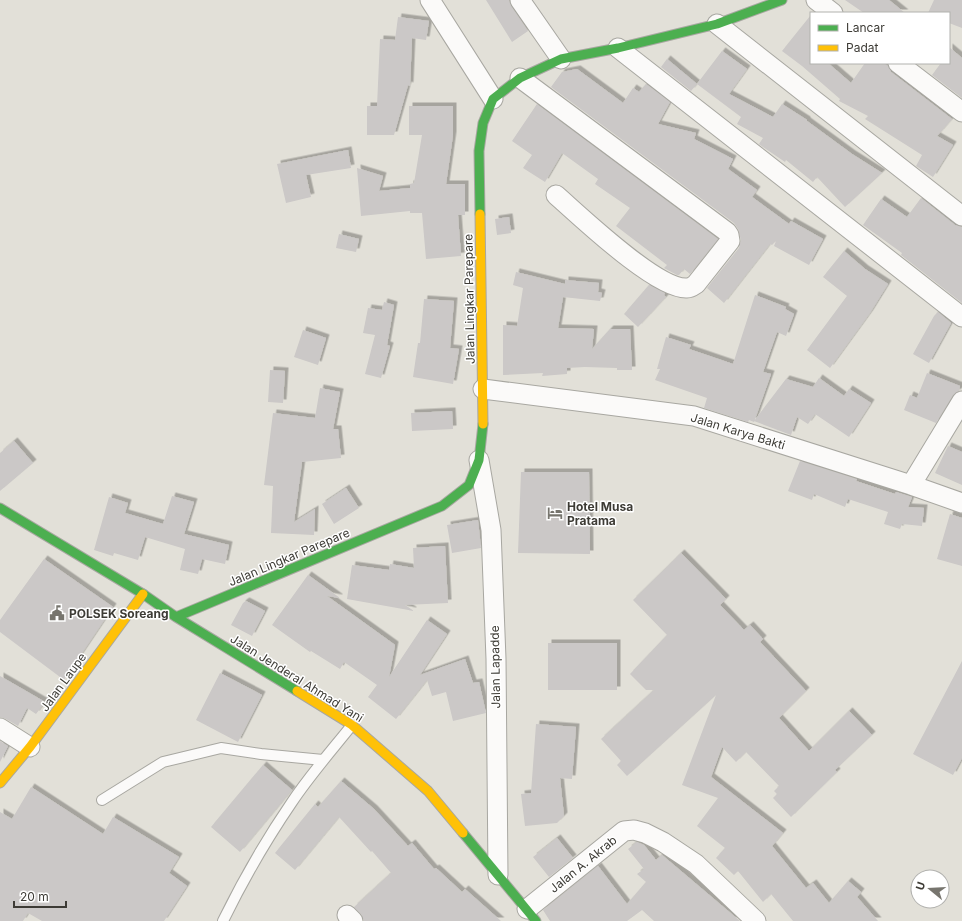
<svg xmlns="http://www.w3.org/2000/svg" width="962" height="921" font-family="Inter,sans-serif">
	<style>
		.building { fill: #cbc8c7; filter: url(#shadow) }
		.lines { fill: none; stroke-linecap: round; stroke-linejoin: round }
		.lane-casing { stroke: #a8a7a1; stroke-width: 12 }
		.street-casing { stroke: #a8a7a1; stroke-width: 21 }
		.fast-casing { stroke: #a8a7a1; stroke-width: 11 }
		.slow-casing { stroke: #a8a7a1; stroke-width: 11 }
		.lane { stroke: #fbfaf9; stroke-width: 10 }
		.street { stroke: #fbfaf9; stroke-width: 19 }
		.fast { stroke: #4caf50; stroke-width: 9 }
		.slow { stroke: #ffc107; stroke-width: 9 }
		.labels { text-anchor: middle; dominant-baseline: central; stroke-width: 3; stroke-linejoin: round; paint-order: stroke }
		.street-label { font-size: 12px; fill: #3d3b35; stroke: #fff }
		.poi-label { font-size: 12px; font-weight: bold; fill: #3d3b35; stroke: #fff; text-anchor: start }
	</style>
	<defs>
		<filter id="shadow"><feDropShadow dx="3.5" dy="-3.5" stdDeviation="0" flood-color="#0004"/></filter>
	</defs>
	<rect width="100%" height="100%" fill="#e2e0d8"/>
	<path class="building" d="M486 0H509L511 6 528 31 512 42Z
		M845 0H889L905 13H864Z
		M934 0H962V28L949 23V13H928Z
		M811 15V63H828L851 83 865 63H883L888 66 891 72 952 119 937 136 953 145 933 177 916 166 922 155 865 119 868 116 839 101 840 99 802 66 782 51Z
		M398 17 429 21 426 40 412 38 410 86 408 85 394 135H367V106H377L380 39 395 40Z
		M949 47 962 58V98L932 75 941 63H949Z
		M722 51 747 69 729 94 773 117 782 104 807 120V121L852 154 882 173 845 207 817 177 813 182 786 160 785 162 763 147 759 144 763 138 737 124 741 117 697 84Z
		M667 59 697 84 691 91 661 67Z
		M577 69 623 103 633 88 639 92 646 84 670 102 658 124 696 133 694 139 733 159 728 169 757 190 752 197 789 224 791 221 823 239 809 265 774 246 776 241 772 245 770 244 724 303 707 288 739 248 741 240 738 229 734 223 551 87 562 72Z
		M537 104 718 239 690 274 684 269 679 275H677L664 268 667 265 616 226 630 208 595 184 598 179 562 153 545 182 523 168 532 155 512 141Z
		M409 106H453V135L446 184H465V215H458L461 256 426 259 422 213H410V211L361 216 357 168 383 176 379 191 410 188V184L414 183 422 135H409Z
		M348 150 351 168 306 175 311 197 286 203 277 164Z
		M921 198 955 225 962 227V303L901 255 902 253 863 225 881 199 907 217Z
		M509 217 511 233 497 235 495 219Z
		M339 234 359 239 356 252 336 248Z
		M844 251 865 269 888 284 870 313 830 368 807 350 847 296 823 277Z
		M516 272 565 284V280L599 283 598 292 602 293 600 301 563 297 558 328 594 329 592 349 610 329H630L632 370H617V368L585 367 567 368V374L542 376 543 373 503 375V325L517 326 523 288 513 285Z
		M649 285 665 293 664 295 666 297 638 327 624 314Z
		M755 295 786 307 785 309 794 314 786 336 777 332 763 372 771 374 754 422 749 420 748 422 704 408 707 398 655 380 660 369H657L666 337 691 345 689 349 733 364Z
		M424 299 454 301 450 348 459 349 453 384 413 377 418 343H420Z
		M384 302 394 305 387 345 390 346 381 378 365 374 375 335 363 333 368 308 382 310Z
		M938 312 951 323 929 363 913 354 934 316Z
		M303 330 326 338 318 365 294 357Z
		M270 370 285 371 283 403 268 402Z
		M927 373 960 386 959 391 953 395 936 423 904 410 910 395 917 398Z
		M819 378 844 396 849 389 871 403 849 437 815 414 808 424 797 417 791 435 754 421 786 379 813 387Z
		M320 388 340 392 333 429H338L341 458 302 462 294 522 315 509 314 535 271 533 273 486 264 485 273 413 315 418Z
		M452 411 453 429 412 431 411 413Z
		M14 441 33 463 0 491V453Z
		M948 446 962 452V485L935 473Z
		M800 461 857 479 856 481 895 494 896 492 912 497 908 507 924 508 922 526 902 524 900 529 884 524 888 512 848 499 845 507 814 494 812 500 788 491Z
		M521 472H589L590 554 518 553Z
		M346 488 359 508 334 524 322 504Z
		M172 496 194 502 184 534 229 545 225 564 202 559 198 574 180 570 185 549 145 537 138 560 114 553 113 556 94 550 109 497 128 503 125 513 163 524Z
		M950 514 962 518V566L937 559Z
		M478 520 481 548 452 553 447 525Z
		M445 546 448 603 405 605 414 611 347 599 352 565 389 570 390 564 414 568 413 548Z
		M681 553 726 599 720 605 744 630 750 625 763 639 760 642 806 691 779 718 809 751 849 711 872 735 835 770 837 772 791 817 773 798 777 794 774 791 779 786 746 752 736 762 722 747 711 777 783 833 772 846 806 888 813 883 829 903 848 881 861 892 857 897 878 921H793L771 894 763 902 738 871 734 875 716 858 725 848 697 826 718 798 682 785 716 695 627 776 617 765 621 761 601 739 654 690H646L630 674 667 635 633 600Z
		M44 559 113 607 64 680 0 632V620Z
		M308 575 340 598 327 596 395 645 389 677 427 620 447 634 420 675 465 659 473 683 479 682 486 713 453 721 446 692 432 696 427 680 396 719 368 697 377 685 344 662 340 669 311 651 310 652 272 625Z
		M246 601 265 611 252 636 231 625 243 603Z
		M548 643H617V690H548Z
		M962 661V758L953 775 913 754Z
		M220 673 262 695 238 742 196 720Z
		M0 676 45 702 36 714 27 708 18 726 6 719 0 717Z
		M536 724 576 727 572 779 560 778 564 816 557 823 525 826 521 794 531 793Z
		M0 741 8 746 0 762Z
		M263 765 292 790 240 852 211 827Z
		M341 781 374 809 408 846 412 843 434 869 436 868 462 892 465 889 501 921H364L361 914 354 907 391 873 372 851 371 852 339 817 295 870 275 853 315 804 318 807Z
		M31 787 103 834 113 817 179 857 169 873 187 886 164 921H42L28 913 23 921H0V812L12 819Z
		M557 838 573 858 549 877 533 857Z
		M637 842 644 845 656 860 662 855 740 921H654L642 910 627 921H550L543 910 598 866 627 904 646 882 637 874 644 869 628 849Z"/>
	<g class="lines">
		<g class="lane-casing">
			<path id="lane" d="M102 800 163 762 221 748 261 754 323 760
				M223 921C243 880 266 840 292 802 310 775 332 750 352 725"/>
		</g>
		<g class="street-casing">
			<path id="street" d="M430 0 493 99
				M520 0 561 59
				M816 0 833 13
				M717 24 962 216
				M618 48 962 317
				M898 63 962 112
				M520 78 727 232 729 235 730 241 696 284C693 286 691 288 687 288 657 290 580 216 556 195
				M483 389 694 416 911 485 962 503
				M479 460 491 530 496 659 498 875
				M911 485 962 401
				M0 728 30 747
				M527 909 624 831 634 830 645 833 663 842 696 864 756 921
				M347 915 353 921"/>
		</g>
		<g class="fast-casing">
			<path id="fast" d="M480 214 479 151 483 123 493 99 520 78 561 59 618 48 717 24 782 0
				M0 508 143 594 176 617 297 691
				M176 617 442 506 469 485 479 460 483 424
				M463 833 536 921"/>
		</g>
		<g class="slow-casing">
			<path id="slow" d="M480 214 483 424
				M297 691 352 725 428 791 463 833
				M0 783 30 747 143 594"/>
		</g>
		<use href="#lane" class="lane"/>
		<use href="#street" class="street"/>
		<use href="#fast" class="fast"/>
		<use href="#slow" class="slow"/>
	</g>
	<defs>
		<g id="hotel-bare" transform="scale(1.2)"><path d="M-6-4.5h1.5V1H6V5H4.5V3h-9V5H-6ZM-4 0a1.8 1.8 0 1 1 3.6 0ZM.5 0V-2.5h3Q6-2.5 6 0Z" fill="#77756e" stroke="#fff" stroke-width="2.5" paint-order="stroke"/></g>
		<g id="civic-bare" transform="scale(1.2)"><path d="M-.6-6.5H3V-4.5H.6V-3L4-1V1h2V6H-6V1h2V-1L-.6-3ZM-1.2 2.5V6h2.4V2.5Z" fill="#77756e" stroke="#fff" stroke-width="2.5" paint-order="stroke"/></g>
	</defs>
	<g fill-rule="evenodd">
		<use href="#hotel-bare" x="555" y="513"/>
		<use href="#civic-bare" x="57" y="613"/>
	</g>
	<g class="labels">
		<g class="street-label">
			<text transform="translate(469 299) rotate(-91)">Jalan Lingkar Parepare</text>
			<text transform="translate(738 431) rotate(17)">Jalan Karya Bakti</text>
			<text transform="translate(289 557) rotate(-23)">Jalan Lingkar Parepare</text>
			<text transform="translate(495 667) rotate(-91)">Jalan Lapadde</text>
			<text transform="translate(297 678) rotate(32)">Jalan Jenderal Ahmad Yani</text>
			<text transform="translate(63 682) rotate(-54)">Jalan Laupe</text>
			<text transform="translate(583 864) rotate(-39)">Jalan A. Akrab</text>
		</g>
		<g class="poi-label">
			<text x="567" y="506">Hotel Musa<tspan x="567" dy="14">Pratama</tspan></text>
			<text x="69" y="613">POLSEK Soreang</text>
		</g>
	</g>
	<rect x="810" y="12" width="140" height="52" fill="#ffffff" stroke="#b1b1ae"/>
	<rect x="818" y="25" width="20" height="6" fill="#4caf50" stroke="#b1b1ae"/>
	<text x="846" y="32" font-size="12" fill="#3d3b35">Lancar</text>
	<rect x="818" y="45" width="20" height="6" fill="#ffc107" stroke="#b1b1ae"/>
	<text x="846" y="52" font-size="12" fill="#3d3b35">Padat</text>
	<g transform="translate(930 889) rotate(288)"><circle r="19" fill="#ffffff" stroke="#b1b1ae"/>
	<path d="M0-3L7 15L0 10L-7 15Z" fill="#77756e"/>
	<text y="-6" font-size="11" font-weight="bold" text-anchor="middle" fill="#3d3b35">U</text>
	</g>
	<path d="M14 901v6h52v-6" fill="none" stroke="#3d3b35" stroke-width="2"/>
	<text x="20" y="901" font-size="12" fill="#3d3b35" stroke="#ffffff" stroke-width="3" paint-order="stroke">20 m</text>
</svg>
